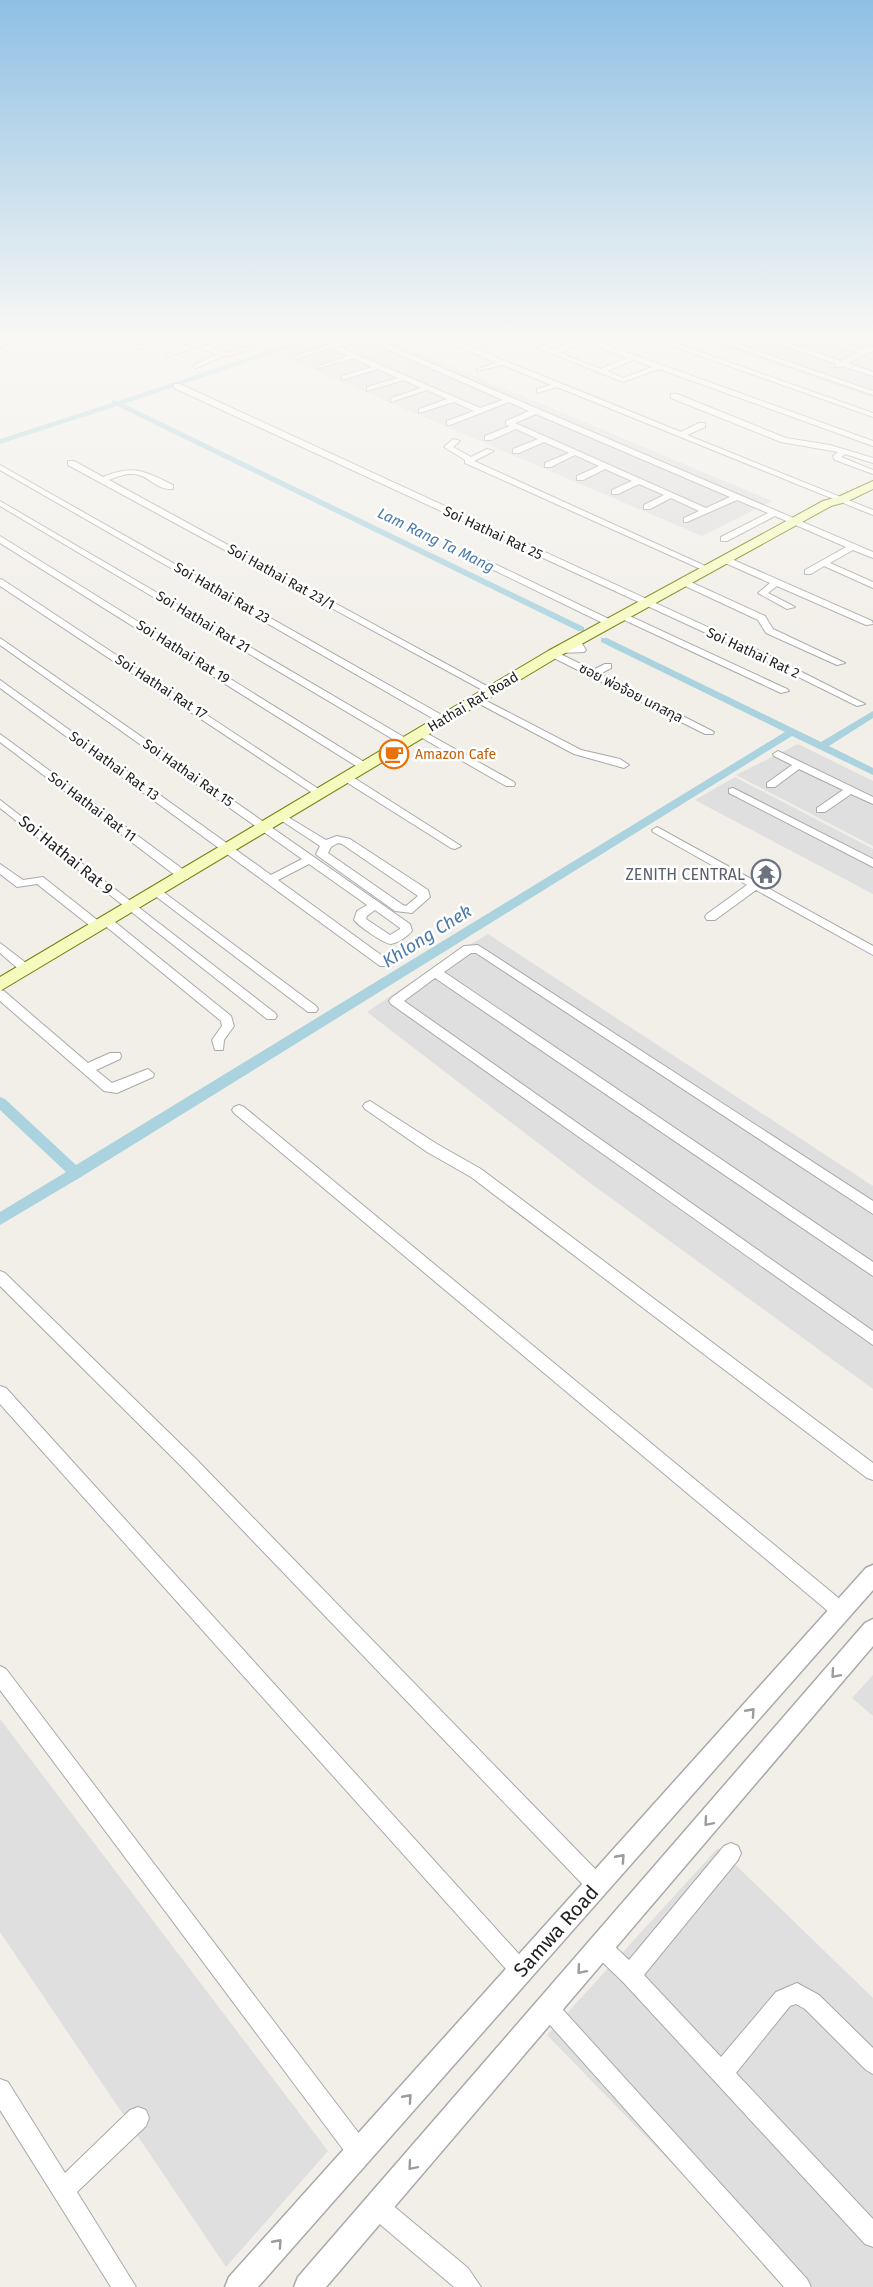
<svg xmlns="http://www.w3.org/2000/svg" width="873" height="2287" font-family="'Fira Sans','Noto Sans Thai',sans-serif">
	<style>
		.residential { fill: #e0dfdf }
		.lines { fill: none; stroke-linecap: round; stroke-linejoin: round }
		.canal { fill: #aad3df; fill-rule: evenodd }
		.minor-casing { stroke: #a9a9a9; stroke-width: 2 }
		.tertiary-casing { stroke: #a9a9a9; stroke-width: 3 }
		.secondary-casing { stroke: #707d05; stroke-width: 2 }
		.minor { fill: #fff; fill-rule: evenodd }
		.tertiary { fill: #fff; fill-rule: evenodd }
		.secondary { fill: #f7fabf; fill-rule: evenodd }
		.oneway { stroke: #9c9c9c }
		.labels { text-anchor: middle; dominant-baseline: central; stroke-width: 5; stroke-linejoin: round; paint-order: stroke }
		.far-street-label { font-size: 14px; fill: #222; stroke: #fff }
		.far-food-label { font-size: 14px; fill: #c56008; stroke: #fff; text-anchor: start }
		.far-water-label { font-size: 15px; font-style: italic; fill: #4a7aab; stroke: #fff }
		.street-label { font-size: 16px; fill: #222; stroke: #fff }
		.worship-label { font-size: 16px; fill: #5b616d; stroke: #fff; text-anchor: end }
		.water-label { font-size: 18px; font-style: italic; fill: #4a7aab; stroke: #fff }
		.near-street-label { font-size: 20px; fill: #222; stroke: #fff }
	</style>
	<rect width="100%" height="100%" fill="#f2efe9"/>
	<path class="residential" d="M328 338H384L772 501 702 536 279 355Z
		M698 338H873V398Z
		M798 744 873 781V846L736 775Z
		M735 777 873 849V894L695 800Z
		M488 934 873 1186V1389L590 1183 367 1012 447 958Z
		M873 1675V1716L852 1698Z
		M0 1719 328 2151 226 2267 0 1932Z
		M718 1848 873 1998V2287H792L547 2035Z"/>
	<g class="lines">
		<path class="canal" d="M307 338H318L124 404 584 627V631H578L117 406 0 444V439L112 403V400L118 401Z
			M601 638H607L821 742 873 711V718L829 746 873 768V775L792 736 81 1177 0 1225V1212L66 1172 0 1110V1097L5 1099 76 1165 785 732 601 642Z"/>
		<g class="minor-casing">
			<path id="minor" d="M113 338 109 341 106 339V338Z
				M154 338H164L141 349 136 348Z
				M170 338H182L228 353 254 344 257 346 230 356H224L196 368 194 367V365L217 354 196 347 165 358V356L189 345Z
				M347 338H358L337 346 480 408 503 400 362 338H372L873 552V558L853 550 830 563 873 582V588L824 566 811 574H805V570L846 547 775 516 727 541H721V537L768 513 737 500 687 522H684V518L699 511 671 498 650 509H644V505L664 495 639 484 618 494H612V490L632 481 605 469 583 480H577V476L599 466 575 455 551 467H545V463L569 453 544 442 519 453H513V449L538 439 516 429 491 440H485V436L510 426 506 425V421L529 411 509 402 450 425H447V421L474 411 454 402 419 413V409L447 399 427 390 391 402V398L421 388 404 380 367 391V387L398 378 378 369 342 380V376L372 367 354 358 319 368V366L348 356 330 348 296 359 293 357ZM536 414 730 497 706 508 515 423Z
				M439 338H449L681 432 699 423H705V427L687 435 873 510V515L557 387 537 393V389L551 385 503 365 477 371V369L496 363Z
				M513 338H523L554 350 578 340 576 338H587L873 441V446L659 369 623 382ZM584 342 627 358 601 369 560 353ZM634 360 652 367 623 378 607 371Z
				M650 338H661L873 413V417Z
				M708 338H719L873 391V395Z
				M763 338H774L841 361 858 353 817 338H828L864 350 873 346V351L848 363 873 372V376L842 366 835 367 836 364Z
				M174 384H180L764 653 865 704 857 706 758 657 174 388Z
				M671 394H677L786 438 830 445 873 458V463L845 454 841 457 873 470V474L835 460 833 456 838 452 781 442 671 398Z
				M453 439 460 441 453 447 471 457 487 449 494 451 474 461 712 569 705 571 465 463V460L444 447Z
				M68 461H74L103 477C133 464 145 471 173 485V489C147 490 149 462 109 480L496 691 488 693 68 465Z
				M0 465 447 718 448 720 443 723 439 722 0 470Z
				M0 501 409 740 410 742 409 744H401L0 506Z
				M0 536 369 765 370 767 365 770 361 769 0 543Z
				M472 553 613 621 615 623 607 625 469 558V554Z
				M723 558H729L872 621 873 624 866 625 777 586 768 593 795 607 787 609 758 593 770 583 723 562Z
				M0 579 3 580 326 794 321 797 317 796 0 586Z
				M684 579 765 616 773 629 845 663 837 665 766 633 758 620 681 584 680 582Z
				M623 613 787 689 789 691 781 693 620 618 618 616Z
				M0 638 410 924 412 931C408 936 398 943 391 944 384 944 359 926 354 920L357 911 367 905 309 864 278 880 388 960 390 963 388 966H380L0 688V680L271 875 302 859 0 645ZM375 910 400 928V929L390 935 366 919 367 916Z
				M576 638 579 639 586 650 584 652 560 653 555 650 560 647H575L571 641Z
				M550 652H556L593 670 605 664H611V668L600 674 714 732 713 734H705L550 656Z
				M477 696 581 750 620 759 629 765 624 768 574 754 474 701V697Z
				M421 730 514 782 515 784 514 786H506L417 735V731Z
				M0 734 188 873V879H180L0 742Z
				M778 751 873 797V804L851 794 825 812H817V808L843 790 799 769 775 787H767V783L792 765 774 756 773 754Z
				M347 775 351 776 461 846 455 849 451 848 343 780 342 778Z
				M733 788 873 859V867L729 793V789Z
				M0 800 275 1013 277 1016 275 1019H267L0 808Z
				M283 814 326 840 337 836 350 839 428 890 430 897 412 913 395 911 318 856 316 854 320 846 279 819V815ZM338 843 342 844 418 896 406 906 403 905 328 853 331 847Z
				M657 827 873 946V955L756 890 715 920H707L705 917 707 914 747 885 653 832 652 830Z
				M0 864 23 880 43 877 101 923 102 918H110L231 1016 234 1026 224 1040 223 1050H215L212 1040 222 1026 221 1021 103 924 102 929H94L37 884 17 887 0 874Z
				M158 888 316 1006 318 1009 316 1012H308L154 895V889Z
				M0 943 30 966 32 969 30 972H22L0 953Z
				M478 945 873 1201V1214L476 953H471L444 972 873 1262V1276L435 978 404 1001 873 1331V1345L391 1004 389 1001 391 998 464 946Z
				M0 990 4 991 88 1063 110 1053H120L121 1056 120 1059 96 1070 112 1083 148 1069 154 1074 153 1077 117 1093 104 1091 0 1001Z
				M370 1101 437 1144 481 1169 873 1463V1480L867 1478 471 1177 427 1152 365 1109 363 1106 365 1103Z
				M239 1105 244 1107 847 1605 850 1611 847 1617 841 1619 835 1617 234 1113 232 1110 234 1107Z
				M0 1271 5 1273 195 1458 604 1878 607 1885 604 1892 597 1895 590 1892 183 1468 0 1286Z
				M0 1386 6 1388 528 1964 531 1971 528 1978 521 1981 514 1978 0 1404Z
				M0 1666 6 1669 367 2144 370 2152 367 2160 359 2163 351 2160 0 1690Z
				M731 1843 738 1846 741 1853 738 1860 644 1975 721 2057 776 1992 797 1983 819 1995 873 2048V2074L866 2070 805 2009 796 2004 790 2006 736 2073 873 2219V2247L865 2244 623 1982 594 1954 591 1947 594 1940 601 1937 608 1940 629 1960 724 1846Z
				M548 1998 555 2001 807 2279 811 2287H784L541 2015 538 2008 541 2001Z
				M0 2079 8 2082 65 2173 130 2110 138 2107 146 2110 149 2118 146 2126 77 2192 136 2287H111L0 2110Z
				M377 2196 385 2199 468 2268 481 2287H454L369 2215 366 2207 369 2199Z"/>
		</g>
		<g class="tertiary-casing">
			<path id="tertiary" d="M8 338H22L0 347V341Z
				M873 1565V1590L258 2287H225L229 2277 866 1568Z
				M873 1619V1646L326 2287H294L298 2277 865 1623Z"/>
		</g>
		<g class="secondary-casing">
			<path id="secondary" d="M873 481V489L846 502 831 506 558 657 0 991V977L548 651 823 501 838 497Z"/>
		</g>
		<use href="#minor" class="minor"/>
		<use href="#tertiary" class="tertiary"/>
		<use href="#secondary" class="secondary"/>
	</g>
	<defs><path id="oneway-chevron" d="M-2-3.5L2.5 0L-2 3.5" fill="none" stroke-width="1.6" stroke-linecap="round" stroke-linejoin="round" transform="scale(1.5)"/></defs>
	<g class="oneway">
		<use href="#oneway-chevron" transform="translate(835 1674) rotate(131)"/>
		<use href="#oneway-chevron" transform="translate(751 1712) rotate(-48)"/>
		<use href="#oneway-chevron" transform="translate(708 1822) rotate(131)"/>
		<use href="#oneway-chevron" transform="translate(621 1858) rotate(-48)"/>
		<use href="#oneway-chevron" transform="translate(581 1970) rotate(131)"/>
		<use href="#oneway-chevron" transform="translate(408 2098) rotate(-48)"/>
		<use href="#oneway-chevron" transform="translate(412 2166) rotate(131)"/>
		<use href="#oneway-chevron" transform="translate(278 2243) rotate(-48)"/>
	</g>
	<linearGradient id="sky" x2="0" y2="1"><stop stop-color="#8fc0e4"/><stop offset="0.51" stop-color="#f9f8f5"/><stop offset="1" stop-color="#f9f8f5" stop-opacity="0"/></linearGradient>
	<rect width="873" height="659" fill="url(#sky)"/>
	<defs>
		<g id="cafe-ring" transform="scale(1.5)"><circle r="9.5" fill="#fff" stroke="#e8710a" stroke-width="1.5"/><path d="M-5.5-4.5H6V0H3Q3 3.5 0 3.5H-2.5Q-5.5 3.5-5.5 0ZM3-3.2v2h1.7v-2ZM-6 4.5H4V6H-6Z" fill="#e8710a"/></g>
		<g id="temple-ring" transform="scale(1.5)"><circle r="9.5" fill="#fff" stroke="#6b7280" stroke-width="1.5"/><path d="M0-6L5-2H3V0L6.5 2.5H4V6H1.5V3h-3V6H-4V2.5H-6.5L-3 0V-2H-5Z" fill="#6b7280"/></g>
	</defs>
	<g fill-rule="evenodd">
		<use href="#cafe-ring" x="394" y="754"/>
		<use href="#temple-ring" x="766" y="874"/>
	</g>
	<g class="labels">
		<g class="far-street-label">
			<text transform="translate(493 533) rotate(25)">Soi Hathai Rat 25</text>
			<text transform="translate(281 577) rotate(29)">Soi Hathai Rat 23/1</text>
			<text transform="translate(222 593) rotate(30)">Soi Hathai Rat 23</text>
			<text transform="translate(203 622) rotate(31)">Soi Hathai Rat 21</text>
			<text transform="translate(183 652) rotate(32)">Soi Hathai Rat 19</text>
			<text transform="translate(753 653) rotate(25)">Soi Hathai Rat 2</text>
			<text transform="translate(161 687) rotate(33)">Soi Hathai Rat 17</text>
			<text transform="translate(631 693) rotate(27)">ซอย พ่อจ้อย นกสกุล</text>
			<text transform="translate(473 702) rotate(-31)">Hathai Rat Road</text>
			<text transform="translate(114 766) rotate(36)">Soi Hathai Rat 13</text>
			<text transform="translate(188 773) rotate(35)">Soi Hathai Rat 15</text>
			<text transform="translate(92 807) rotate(37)">Soi Hathai Rat 11</text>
		</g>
		<g class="far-food-label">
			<text x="415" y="754">Amazon Cafe</text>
		</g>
		<g class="far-water-label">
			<text transform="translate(436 540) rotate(26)">Lam Rang Ta Mang</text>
		</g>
		<g class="street-label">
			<text transform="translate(66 855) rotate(39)">Soi Hathai Rat 9</text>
		</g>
		<g class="worship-label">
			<text x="745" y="874">ZENITH CENTRAL</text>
		</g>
		<g class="water-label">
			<text transform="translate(427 936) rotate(-32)">Khlong Chek</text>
		</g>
		<g class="near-street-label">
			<text transform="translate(556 1931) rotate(-48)">Samwa Road</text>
		</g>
	</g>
</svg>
